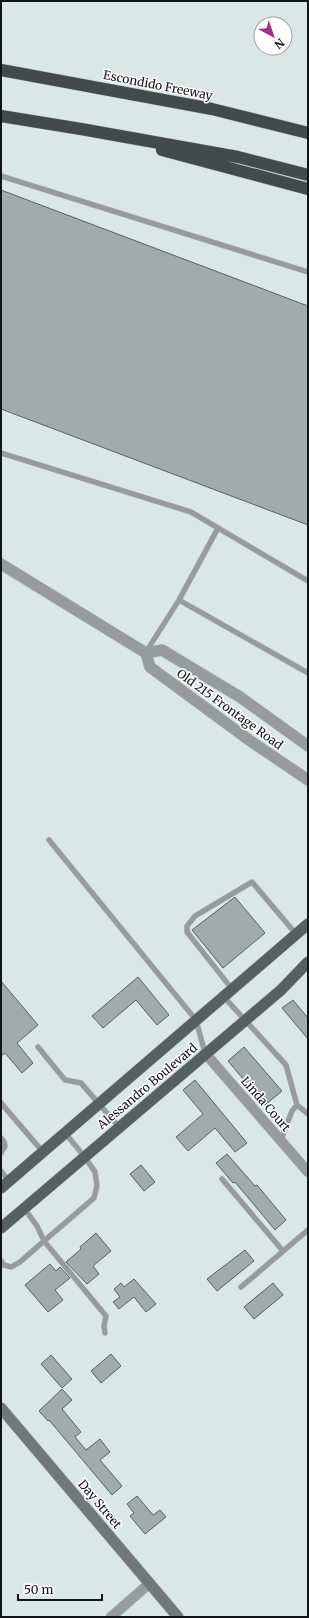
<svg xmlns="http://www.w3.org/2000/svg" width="309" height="1618" font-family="Merriweather,serif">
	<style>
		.building { fill: #9facaa; stroke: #566261 }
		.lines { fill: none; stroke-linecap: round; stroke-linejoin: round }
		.service-casing { stroke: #b9c5c4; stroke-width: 6 }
		.minor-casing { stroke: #b9c5c4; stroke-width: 11 }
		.tertiary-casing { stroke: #b9c5c4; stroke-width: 12 }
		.secondary-casing { stroke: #b9c5c4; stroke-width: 12 }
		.primary-casing { stroke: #b9c5c4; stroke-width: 12 }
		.motorway-casing { stroke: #b9c5c4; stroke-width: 13 }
		.service { stroke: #969c9b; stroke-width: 5 }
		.minor { stroke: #969c9b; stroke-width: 10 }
		.tertiary { stroke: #969c9b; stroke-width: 11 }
		.secondary { stroke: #707978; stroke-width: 11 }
		.primary { stroke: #56605f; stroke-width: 11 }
		.motorway { stroke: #404b4a; stroke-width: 12 }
		.labels { text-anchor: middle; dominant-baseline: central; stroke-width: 3; stroke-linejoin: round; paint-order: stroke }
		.street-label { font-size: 12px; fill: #111515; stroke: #fff }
	</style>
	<rect width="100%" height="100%" fill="#d9e7e5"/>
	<path class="building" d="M1 190 308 306V525L1 409Z
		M235 897 265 933 223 968 192 930Z
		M138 977 169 1015 157 1025 136 1000 103 1028 92 1016Z
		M1 981 38 1025 17 1043 33 1063 22 1073 5 1053 1 1056Z
		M293 1000 308 1018V1039L282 1008Z
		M244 1047 282 1091 265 1105 228 1061Z
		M195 1080 247 1143 235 1152 215 1128 188 1151 176 1137 203 1114 183 1090Z
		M227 1154 255 1186 257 1185 286 1220 275 1230 235 1182 233 1183 216 1163Z
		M141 1165 155 1182 144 1191 130 1174Z
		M96 1233 111 1251 93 1266 99 1274 87 1284 66 1262 81 1249 80 1247Z
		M245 1250 254 1261 217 1291 207 1279Z
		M50 1264 56 1271 60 1267 70 1278 55 1290 63 1300 48 1312 25 1285Z
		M134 1279 156 1304 146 1312 134 1297 119 1309 113 1302 120 1297 114 1289 121 1283 124 1287Z
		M273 1283 283 1295 254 1319 244 1307Z
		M111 1354 121 1366 101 1383 91 1371Z
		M51 1355 72 1379 62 1388 41 1364Z
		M62 1389 72 1400 62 1409 81 1432 75 1437 86 1450 100 1439 110 1452 100 1460 122 1486 112 1495 49 1420 48 1421 39 1411Z
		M137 1496 153 1515 160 1510 166 1517 145 1534 130 1516 134 1513 127 1504Z"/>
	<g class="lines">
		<g class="service-casing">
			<path id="service" d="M1 176 308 272
				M1 453 191 512 308 581
				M179 600 308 673
				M146 652 179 600 218 528
				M49 840 196 1020 205 1053
				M232 989 187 932V926L195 916 252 882 296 934
				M223 996 286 1065 297 1105
				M38 1047 65 1080 81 1083 119 1127
				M1 1103 43 1152
				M65 1133 84 1156 95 1172 97 1186 94 1198 44 1241 106 1316 104 1326 105 1333
				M1 1138 4 1142 5 1146 1 1153
				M281 1140 292 1111 297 1105 308 1114
				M1 1171 9 1181
				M222 1179 283 1251
				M1 1261 4 1265 11 1267 20 1262 44 1241 37 1226 24 1208
				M241 1287 308 1230"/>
		</g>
		<g class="minor-casing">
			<path id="minor" d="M205 1053 308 1172
				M111 1617 150 1583"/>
		</g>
		<g class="tertiary-casing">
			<path id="tertiary" d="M1 564 146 653 162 650 240 697 308 746
				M146 653 150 667 249 740 308 780"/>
		</g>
		<g class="secondary-casing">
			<path id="secondary" d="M1 1408 178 1617"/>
		</g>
		<g class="primary-casing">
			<path id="primary" d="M1 1188 308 924
				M1 1228 281 990 308 962"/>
		</g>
		<g class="motorway-casing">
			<path id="motorway" d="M1 70 212 109 308 133
				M1 116 81 129 238 157 308 175
				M162 150 308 189"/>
		</g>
		<use href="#service" class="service"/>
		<use href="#minor" class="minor"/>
		<use href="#tertiary" class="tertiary"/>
		<use href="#secondary" class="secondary"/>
		<use href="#primary" class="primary"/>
		<use href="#motorway" class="motorway"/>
	</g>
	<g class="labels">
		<g class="street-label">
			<text transform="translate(158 85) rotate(11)">Escondido Freeway</text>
			<text transform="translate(230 709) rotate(36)">Old 215 Frontage Road</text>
			<text transform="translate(147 1086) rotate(-40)">Alessandro Boulevard</text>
			<text transform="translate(266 1104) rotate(49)">Linda Court</text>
			<text transform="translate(100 1504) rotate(50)">Day Street</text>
		</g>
	</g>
	<rect width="309" height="1618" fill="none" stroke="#111515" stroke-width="4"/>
	<g transform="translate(273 36) rotate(140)"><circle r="19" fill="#ffffff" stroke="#a0a1a1"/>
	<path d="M0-3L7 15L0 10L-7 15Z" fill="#a12f8a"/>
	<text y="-6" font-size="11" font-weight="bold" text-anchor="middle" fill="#111515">N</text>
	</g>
	<path d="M18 1594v6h84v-6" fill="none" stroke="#111515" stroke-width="2"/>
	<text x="24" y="1594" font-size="12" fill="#111515" stroke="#ffffff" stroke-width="3" paint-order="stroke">50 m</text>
</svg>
